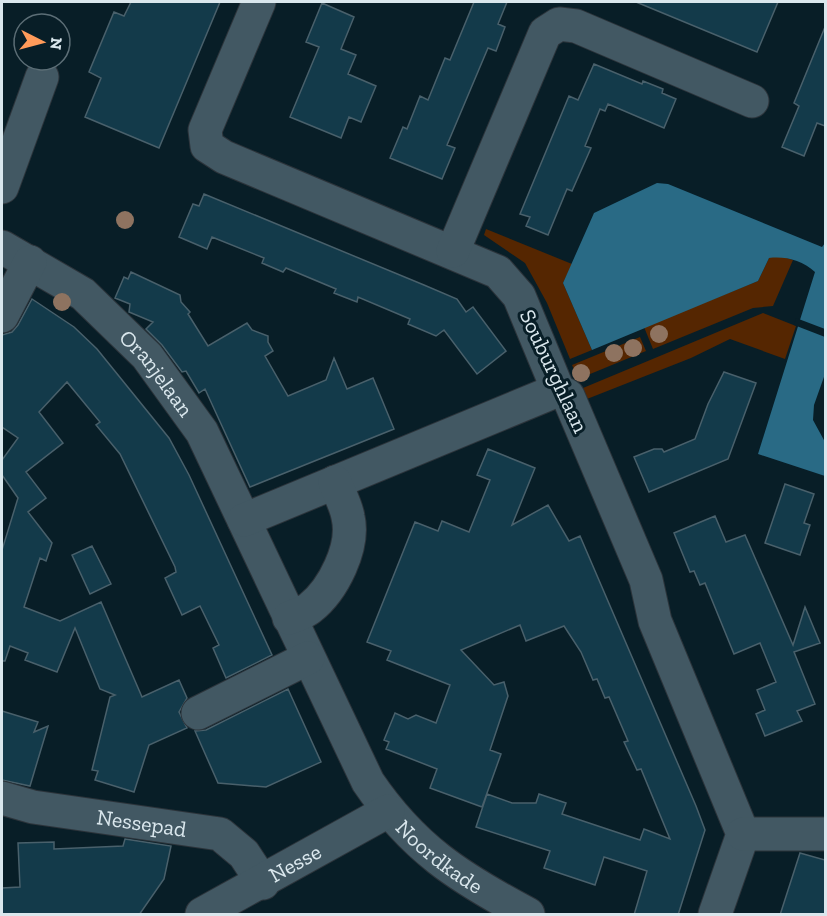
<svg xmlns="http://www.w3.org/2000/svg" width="827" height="916" font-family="'Zilla Slab',serif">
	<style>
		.green { fill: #552601 }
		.water { fill: #296a85 }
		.pier { fill: #081e27 }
		.building { fill: #133a4a; stroke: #49606b; stroke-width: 1.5 }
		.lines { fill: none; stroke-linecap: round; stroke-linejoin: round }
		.minor-casing { stroke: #2c343b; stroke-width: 35 }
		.minor { stroke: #425863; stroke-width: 33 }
		.tree { fill: #8e7360 }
		.labels { text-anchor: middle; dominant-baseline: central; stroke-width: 6; stroke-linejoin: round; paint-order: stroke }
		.street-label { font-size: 22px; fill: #dae7ed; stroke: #081e27 }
	</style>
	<rect width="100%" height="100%" fill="#081e27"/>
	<path class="green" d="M486 229 572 264 563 283 592 350 570 359 547 303 525 263 484 235Z
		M777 255 793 260 773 306 753 308 653 349 644 327 758 281 769 258Z
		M763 313 796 326 785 359 730 339 691 358 587 399 583 388Z
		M640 337 646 351 578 379 572 365Z"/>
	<path class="water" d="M657 183 668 184 822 247 825 243V374L814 405 813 420 825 442V476L758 454 815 272C802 260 785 256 769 258L758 281 592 350 563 283 594 213Z"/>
	<path class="pier" d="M796 318 825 329V337L794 325Z"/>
	<path class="building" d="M131 2H220L159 148 85 117 101 78 89 72 114 12 124 16Z
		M474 2H507L498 24 505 27 496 51 488 48 447 145 455 148 442 179 390 158 403 127 407 129 420 96 428 100 445 58 450 60Z
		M636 2H778L757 52Z
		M322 3 354 17 341 49 356 55 348 74 376 86 361 122 349 117 341 138 290 117 319 47 306 42Z
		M825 27V126L817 123 804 156 782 147 799 106 794 103Z
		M594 64 642 84 643 81 663 89 662 93 676 99 664 128 608 104 605 111 600 109 585 146 591 148 572 191 567 189 548 235 526 226 530 217 520 214 569 96 578 100Z
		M204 194 424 285 457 299 466 312 473 307 506 351 477 374 444 330 436 336 408 324 410 319 358 297 357 302 334 293 336 289 286 268 283 272 262 263 264 258 212 237 207 249 179 237 193 204 199 206Z
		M131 272 180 295 181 302 190 312 188 314 208 346 247 323 252 330 268 336V342L273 351 265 356 288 396 326 380 334 358 347 389 373 378 394 429 250 487 205 389 199 393 186 371 182 372 162 345 146 329 153 322 129 312 130 304 115 298 124 277 128 279Z
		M32 299 74 327 97 349 169 438 189 475 272 655 226 678 213 648 219 645 200 606 182 615 165 578 176 572 175 567 120 454 96 425 100 422 67 382 39 412 63 443 26 472 46 498 28 512 52 543 46 561 40 558 24 607 60 621 101 602 142 697 179 680 187 698 179 712 187 728 149 745 134 792 95 780 98 771 92 770 110 697 115 695 100 689 75 628 57 672 25 660 28 653 10 646 5 661H2V550L18 498 2 475V460L18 438 2 427V335L12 332 18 325Z
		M724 372 756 383 728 459 649 492 634 457 654 449H662L664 452 695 439 708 404Z
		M488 449 535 468 512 525 548 505 569 541 580 536 696 806 705 830 678 915H634L647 871 604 857 595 885 544 868 550 851 476 827 487 794 512 803H536L539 794 566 803 562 814 640 840 644 829 670 839 641 769 637 770 624 742 628 741 609 697 605 698 597 679 593 680 581 652 564 626 526 641 520 625 461 650 494 685 504 682 508 696 490 750 501 754 482 807 430 788 437 769 386 749 389 742 384 740 395 713 408 719 416 715 436 723 450 685 387 660 391 651 367 642 415 522 438 531 442 521 469 532 490 480 477 475Z
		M785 484 814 494 804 523 810 525 800 555 765 543Z
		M715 516 726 542 745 535 793 645 805 607 820 643 794 652 815 704 797 711 802 721 765 736 756 714 765 710 757 690 776 682 760 643 734 654 705 583 700 585 694 571 690 572 674 533Z
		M92 546 111 584 90 594 72 555Z
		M288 689 321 762 266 787 218 783 195 731 206 730Z
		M2 711 38 722 34 732 48 726 30 786 2 780Z
		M125 839 171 846 164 879 139 915H2V888L20 887 18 843 54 842V849L123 846Z
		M800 853 825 860V915H780Z"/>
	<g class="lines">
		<g class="minor-casing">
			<g id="minor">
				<path d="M259 2 205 130 207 146 224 157 498 272 519 296 558 390 568 396 646 580 655 621 743 834 715 914"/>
				<path d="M2 187 42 77"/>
				<path id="s1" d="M2 247 83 294 147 356 202 432 368 782C413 848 458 877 528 914"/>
				<path d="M453 251 545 33 559 24 576 26 752 101"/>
				<path d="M2 316 30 262"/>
				<path d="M244 520 558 390"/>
				<path d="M289 618C296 615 304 613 310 608 333 590 355 547 348 517 346 505 339 493 335 482"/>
				<path d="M198 713 308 658"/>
				<path id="s2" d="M2 798 33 807 220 834 244 854 263 883"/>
				<path d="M743 834H826"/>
				<path id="s3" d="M202 914 388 811"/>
			</g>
		</g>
		<use href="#minor" class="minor"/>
	</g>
	<g class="tree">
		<circle cx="125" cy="220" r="9"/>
		<circle cx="62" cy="302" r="9"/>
		<circle cx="659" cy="334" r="9"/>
		<circle cx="633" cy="348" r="9"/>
		<circle cx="614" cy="353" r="9"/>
		<circle cx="581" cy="373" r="9"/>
	</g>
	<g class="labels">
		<g class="street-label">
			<text transform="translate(554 371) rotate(65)">Souburghlaan</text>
			<text stroke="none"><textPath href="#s1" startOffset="202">Oranjelaan</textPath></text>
			<text stroke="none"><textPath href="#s2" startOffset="142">Nessepad</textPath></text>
			<text stroke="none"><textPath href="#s1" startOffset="768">Noordkade</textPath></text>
			<text stroke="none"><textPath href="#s3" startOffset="106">Nesse</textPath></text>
		</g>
	</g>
	<rect width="827" height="916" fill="none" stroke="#dae7ed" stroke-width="6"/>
	<g transform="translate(42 42) rotate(96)"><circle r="28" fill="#081e27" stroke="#5c6e76" stroke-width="1.5"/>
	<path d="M0-4.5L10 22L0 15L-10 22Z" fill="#ff9b5a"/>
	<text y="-9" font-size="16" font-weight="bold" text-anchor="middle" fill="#dae7ed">N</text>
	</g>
</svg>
